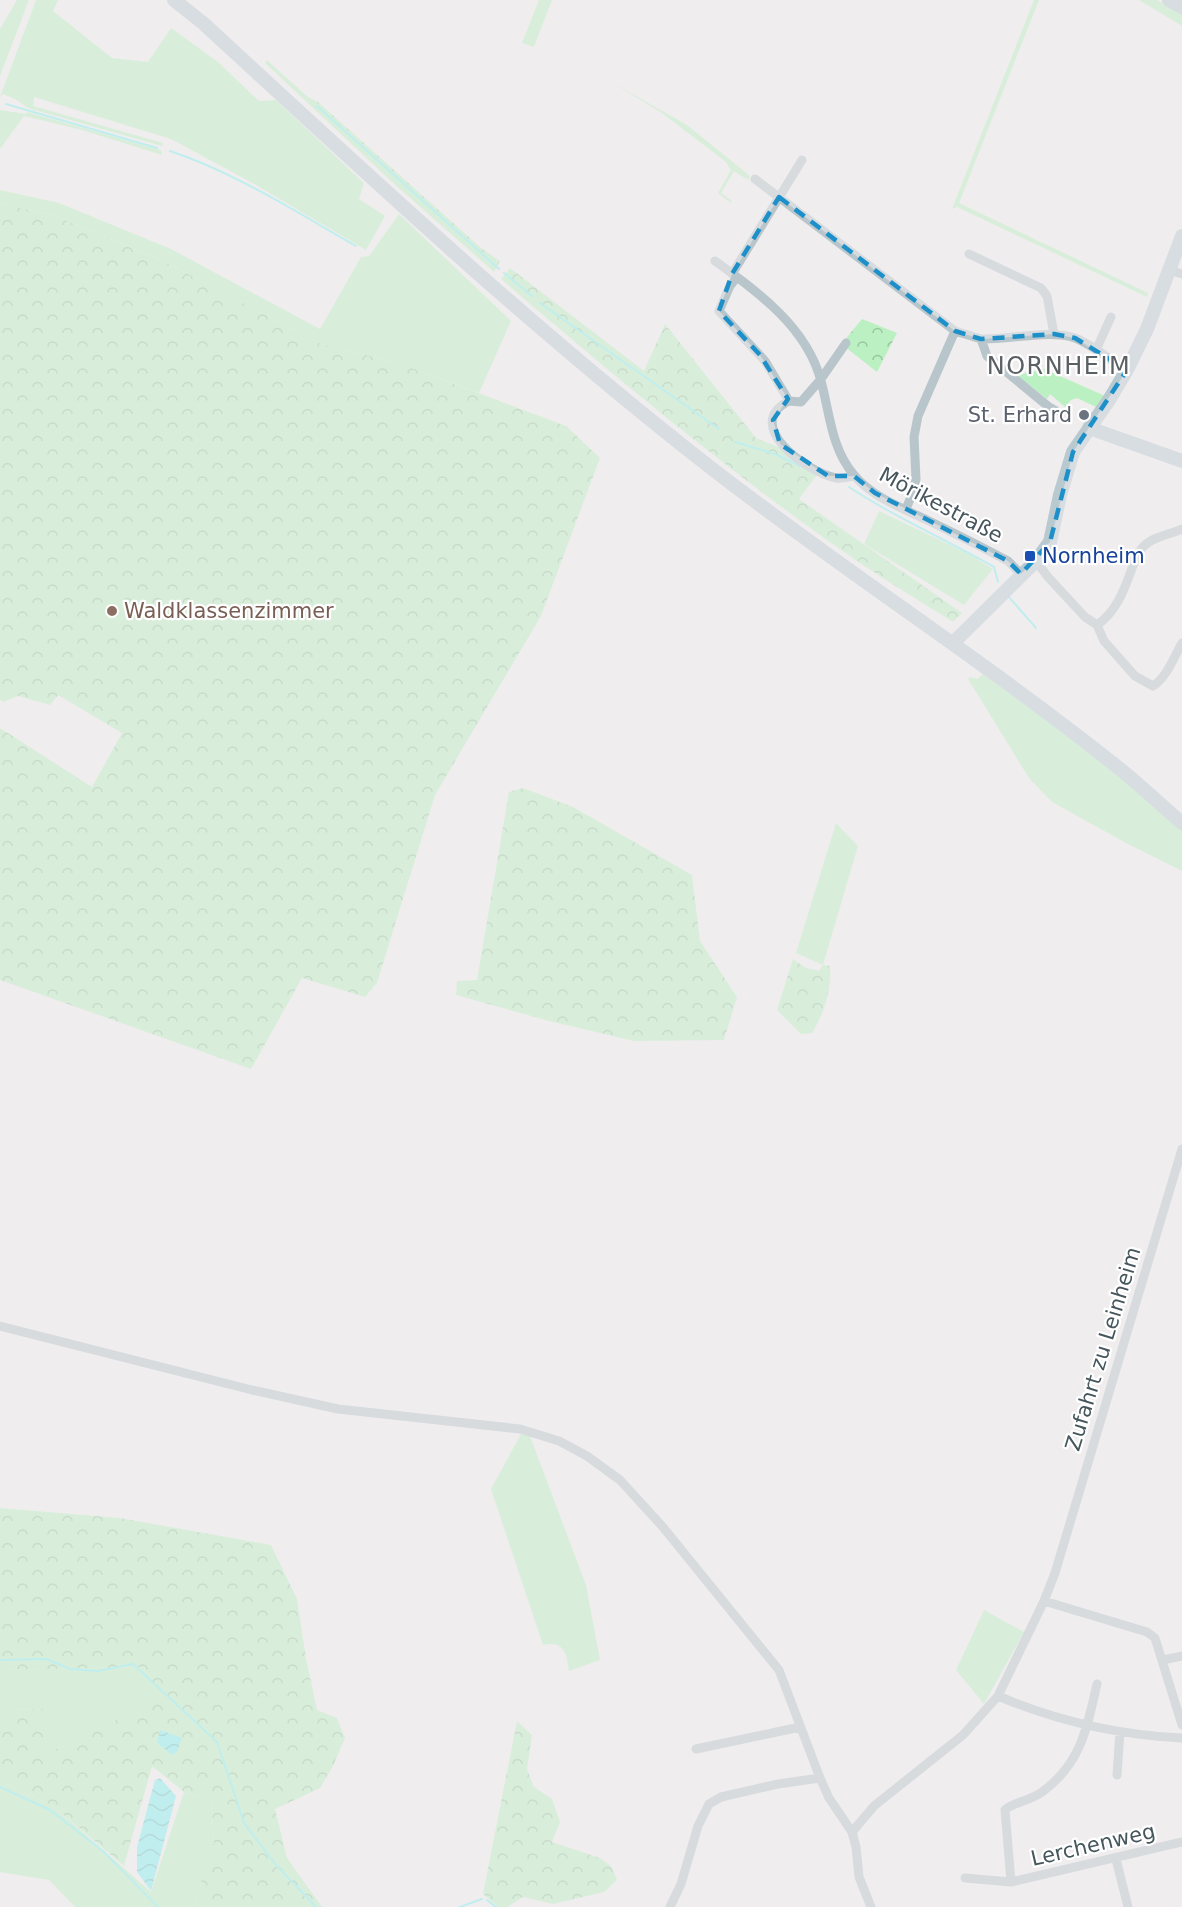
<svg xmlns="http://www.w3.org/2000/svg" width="1182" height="1907" font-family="'DejaVu Sans',sans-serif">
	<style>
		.green { fill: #baf0c2 }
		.forest { fill: url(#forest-crowns) }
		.water { fill: url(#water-waves) }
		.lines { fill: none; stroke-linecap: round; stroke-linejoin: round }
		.stream { stroke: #85efed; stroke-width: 2 }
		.street { stroke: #b8c6cb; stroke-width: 9 }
		.secondary { stroke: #b8c9d0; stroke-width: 14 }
		.marked { fill: none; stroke: #1d90ca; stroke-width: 4.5; stroke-dasharray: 12 8; stroke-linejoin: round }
		.worship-dot { fill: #6b7280; stroke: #fff; stroke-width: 2 }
		.transit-dot { fill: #1a4fb4; stroke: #fff; stroke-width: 2 }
		.education-dot { fill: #8d6e63; stroke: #fff; stroke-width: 2 }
		.labels { text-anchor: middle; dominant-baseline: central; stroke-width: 4.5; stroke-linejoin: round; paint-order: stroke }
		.worship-label { font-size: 21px; fill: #5b616d; stroke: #fff; text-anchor: end }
		.street-label { font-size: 21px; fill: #45565c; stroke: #fff }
		.transit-label { font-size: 21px; fill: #164399; stroke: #fff; text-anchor: start }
		.education-label { font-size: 21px; fill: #785e54; stroke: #fff; text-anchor: start }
		.quarter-label { font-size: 24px; letter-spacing: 1.5px; fill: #5a6063; stroke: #fff }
	</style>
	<defs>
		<pattern id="forest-crowns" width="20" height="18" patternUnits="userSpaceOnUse" patternTransform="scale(1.5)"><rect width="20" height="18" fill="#baf0c2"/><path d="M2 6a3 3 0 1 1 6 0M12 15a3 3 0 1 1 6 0" fill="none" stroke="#99c5a1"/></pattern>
		<pattern id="water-waves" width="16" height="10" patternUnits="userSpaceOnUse" patternTransform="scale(1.5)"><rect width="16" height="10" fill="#85efed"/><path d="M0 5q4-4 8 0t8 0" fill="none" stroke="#6fc4c3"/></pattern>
	</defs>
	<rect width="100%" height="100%" fill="#f0edee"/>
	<path class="green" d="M17 0H29L0 76V29Z
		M36 0H58L53 11 112 58 148 62 171 28 218 62 259 101 276 100 364 183 359 199 385 216 366 250 256 185 171 139 34 97 33 106 163 143 162 146 28 108 15 99 3 94 0 97Z
		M539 0H552L534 47 522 43Z
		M1034 0H1039L959 203 1148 293 1147 297 957 207 952 209Z
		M1139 0H1157L1182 13V26Z
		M611 82 687 125 750 176 748 180 734 171 721 193 732 201 731 203 718 193 731 170 726 162 662 113Z
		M0 110 26 114 27 112 161 150 162 155 82 130 24 116 0 149Z
		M0 190 59 203 171 249 320 329 361 257 369 256 399 214 511 321 479 393 401 364 321 344 163 261 55 216 0 203Z
		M1044 369 1105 396 1096 407 1077 398 1071 400 1065 407 1050 394 1047 399 1017 375Z
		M879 511 967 553 993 569 964 605 864 544Z
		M983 674 1092 753 1182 828V871L1126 843 1052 802 1029 778 968 679 970 677 977 679Z
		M836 823 858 846 823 965 796 953Z
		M521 1434 530 1436 586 1585 600 1660 569 1671C567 1654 564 1640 543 1645L491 1489Z
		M984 1610 1024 1632 984 1704 956 1670Z
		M143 1667 163 1698 48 1753 43 1709 0 1710V1670Z
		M0 1781 53 1806 151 1892 184 1792 211 1800 214 1842 193 1907H75L49 1880 0 1872Z"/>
	<path class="forest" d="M267 60 308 97 318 102 481 248 500 261 494 272 391 181 265 63Z
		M0 203 55 216 163 261 321 344 401 364 566 426 600 458 541 616 435 795 377 983 365 997 302 978 251 1069 0 980V728L92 787 122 733 58 695 50 705 18 696 3 702 0 700Z
		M510 268 644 371 665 324 756 438 778 447 817 475 799 499 962 613 953 622C912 596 870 571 831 543 716 461 608 371 501 279Z
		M862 319 897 333 877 372 844 346V341Z
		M523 788 573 807 692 875 700 941 737 997 724 1040 634 1041 549 1021 456 995 457 981 477 980 509 792Z
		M793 959 806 968 819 971 823 965 830 966C832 988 824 1014 812 1033L801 1034 777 1010Z
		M0 1508 120 1518 271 1545 297 1599 306 1658 317 1710 337 1718 345 1738 333 1766 320 1788 275 1809 287 1858 322 1907H193L214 1842 211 1800 184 1792 152 1766 124 1866 53 1806 0 1781V1710L44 1709 48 1753 162 1698 143 1667 0 1670Z
		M517 1721 532 1735 527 1769 534 1787 552 1799 560 1822 552 1842 600 1858 611 1866 617 1880 604 1892 553 1904 523 1897 507 1907H498L483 1894Z"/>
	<path class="water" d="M160 1730 182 1738 177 1752 172 1755 157 1743Z
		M160 1778 176 1796 151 1891 137 1872V1847L155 1780Z"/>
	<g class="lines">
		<path class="stream" d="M6 104 157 148
			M317 106 499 269
			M170 151C236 173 296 212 356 246
			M504 273 532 296
			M540 303 719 429
			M735 442 775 454 800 466
			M849 487C895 518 946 539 994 567L998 582
			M1008 596 1036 628
			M0 1660 46 1659 70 1669 98 1671 133 1664 217 1742 244 1823 276 1865 316 1907
			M0 1787 50 1810 103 1851 158 1907
			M487 1900 496 1907
			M460 1907 482 1899"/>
		<path class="street" d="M755 179 955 331 981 339 987 356 1049 407 1056 411
			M969 254 1041 288 1047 296 1054 334
			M715 261C758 292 807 327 821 381 830 414 831 448 854 475 872 497 902 508 927 520 954 533 982 547 1008 561L1021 574
			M1169 270 1182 274
			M732 274 802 160
			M737 277 730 286 719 311 765 361 789 401
			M981 339C1009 340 1050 329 1075 338 1093 345 1110 360 1127 370
			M846 343 821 379 801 402 789 401C741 425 808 473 836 478 842 479 848 477 854 476
			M1096 350 1111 317
			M906 509 913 492 916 479 914 437 918 416 955 331
			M1036 561 1048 577 1085 617 1097 625 1104 641 1135 676 1153 686C1167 677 1174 657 1182 643
			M1097 625C1115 613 1124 591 1131 571 1134 563 1137 552 1144 546 1152 537 1171 534 1182 529
			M0 1326 252 1390 338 1409 520 1429 559 1441 587 1456 620 1480 662 1526 779 1670 820 1778 829 1798 852 1832
			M1044 1601 1147 1632 1155 1638 1182 1725
			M1163 1660 1182 1656
			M998 1696C1057 1721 1117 1735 1182 1738
			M696 1749 800 1727
			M1117 1775 1120 1732
			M1116 1859 1128 1907
			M965 1878 1011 1882 1182 1842
			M1011 1882 1005 1810C1011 1803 1032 1800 1042 1792 1081 1764 1087 1728 1097 1684
			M670 1907 681 1884 698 1826 709 1804 721 1797 778 1784 820 1778
			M871 1907 859 1877 856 1847 852 1832 874 1806 963 1735 998 1696 1044 1601 1055 1573 1182 1149"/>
		<path class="secondary" d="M174 0 203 23C370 177 536 332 715 471 848 574 989 664 1120 769 1141 786 1161 805 1182 823
			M1169 0 1182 7
			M1089 428 1182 461
			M953 643 1036 561 1050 542 1060 495 1073 452 1109 400 1127 370 1147 329 1182 236"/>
	</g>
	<path d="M0 0H1182V1907H0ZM779 197 955 331 981 339 1054 334 1075 338 1127 370 1073 452 1050 542 1021 574 1008 561 875 493 854 476H828L780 444 773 420 788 399 760 355 719 311 732 274Z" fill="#f0edee" fill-opacity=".55" fill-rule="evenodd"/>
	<path class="marked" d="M779 197 955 331 981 339 1054 334 1075 338 1127 370 1073 452 1050 542 1021 574 1008 561 875 493 854 476H828L780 444 773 420 788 399 760 355 719 311 732 274Z"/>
	<circle class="worship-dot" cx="1084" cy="415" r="6"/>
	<rect class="transit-dot" x="1024" y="550" width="12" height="12" rx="3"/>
	<circle class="education-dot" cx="112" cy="611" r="6"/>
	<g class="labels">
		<g class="worship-label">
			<text x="1072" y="415">St. Erhard</text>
		</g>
		<g class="street-label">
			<text transform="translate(941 505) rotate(28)">Mörikestraße</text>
			<text transform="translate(1103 1349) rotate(-73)">Zufahrt zu Leinheim</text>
			<text transform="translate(1093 1845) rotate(-13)">Lerchenweg</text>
		</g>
		<g class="transit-label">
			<text x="1042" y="556">Nornheim</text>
		</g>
		<g class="education-label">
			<text x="124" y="611">Waldklassenzimmer</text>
		</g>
		<g class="quarter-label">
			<text x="1059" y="366">NORNHEIM</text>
		</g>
	</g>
</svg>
